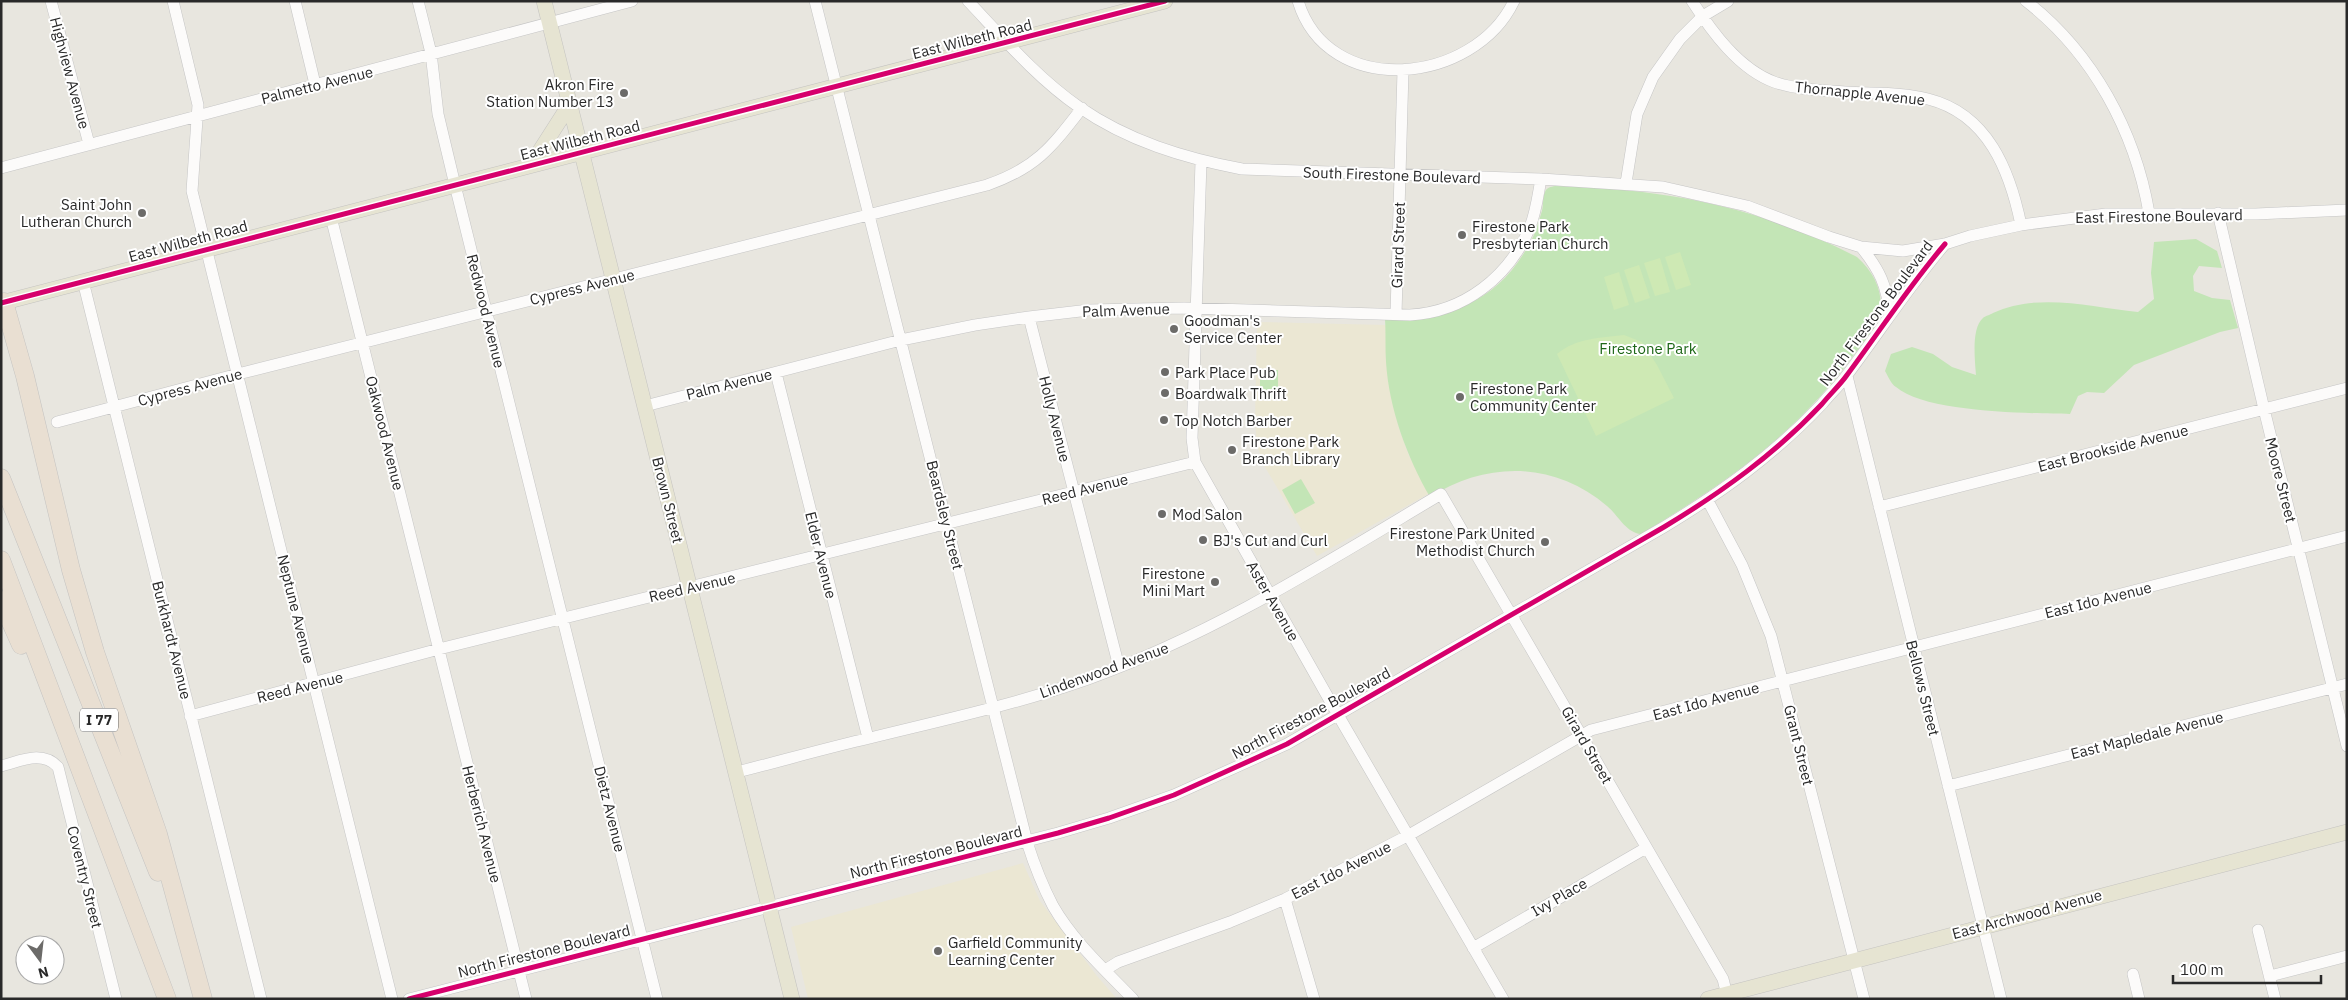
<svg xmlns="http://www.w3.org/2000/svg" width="2348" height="1000" font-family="'IBM Plex Sans',sans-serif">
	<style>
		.education { fill: #ebe7d3 }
		.green { fill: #c3e5b6 }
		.pitch { fill: #cee9b4 }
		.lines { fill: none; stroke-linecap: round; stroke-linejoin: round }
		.minor-casing { stroke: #c5c5c5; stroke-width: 12 }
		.major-casing { stroke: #c4c3c1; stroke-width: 16 }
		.highway-casing { stroke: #c4c3c1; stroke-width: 19 }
		.minor { stroke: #fcfbfa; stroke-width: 11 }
		.major { stroke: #e6e4d2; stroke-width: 15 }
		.highway { stroke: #e9dfd2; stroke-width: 18 }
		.cycleway-casing { stroke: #fff; stroke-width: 8 }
		.cycleway { stroke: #d6006c; stroke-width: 5 }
		.poi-dot { fill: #6c6b69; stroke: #fff; stroke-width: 2 }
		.labels { text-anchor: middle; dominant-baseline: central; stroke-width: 4; stroke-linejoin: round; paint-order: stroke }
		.shield { fill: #fff; stroke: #696969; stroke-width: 1 }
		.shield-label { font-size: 14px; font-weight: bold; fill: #292929 }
		.street-label { font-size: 15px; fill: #292929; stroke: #fff }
		.poi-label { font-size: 15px; fill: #292929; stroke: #fff; text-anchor: start }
		.park-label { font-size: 15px; fill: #1e6718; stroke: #fff }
	</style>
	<rect width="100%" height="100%" fill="#e8e6df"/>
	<path class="education" d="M1257 322 1386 325 1389 383 1398 425 1409 456 1430 493 1317 556 1265 467 1257 445 1255 422Z
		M1023 863 1040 901 1097 976 1117 999H808L791 927Z"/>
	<path class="green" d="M1555 186C1664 189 1759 206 1857 257 1873 271 1882 289 1881 310 1880 325 1865 341 1856 352 1796 435 1727 482 1641 534 1626 533 1618 515 1607 506 1554 461 1487 461 1430 497 1407 457 1389 409 1386 362 1385 348 1386 334 1385 319 1442 321 1493 304 1524 253 1532 242 1537 228 1541 214 1544 207 1542 198 1545 192 1547 187 1551 187 1555 186Z
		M2196 239 2217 251 2222 268 2199 266 2193 276 2194 291 2212 298 2230 300 2238 328 2220 332 2134 365 2104 393 2087 392 2078 396 2070 414C2030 413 1926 413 1896 387 1891 384 1888 376 1885 371L1891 354 1912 347 1933 354 1952 367 1976 375C1975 361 1971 328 1983 318 1985 316 1990 315 1993 313 2038 292 2091 307 2138 312L2154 299 2151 273 2154 242Z
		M1260 370H1278V399L1260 398Z
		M1301 479 1315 503 1295 514 1282 490Z"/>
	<path class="pitch" d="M1680 252 1691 285 1676 290 1665 257Z
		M1660 258 1670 292 1655 296 1644 263Z
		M1639 265 1650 298 1635 303 1624 270Z
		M1619 272 1629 305 1614 310 1604 277Z
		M1624 335 1642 342 1657 365 1674 398 1596 436 1557 354C1576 338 1600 338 1624 335Z"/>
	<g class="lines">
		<g class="minor-casing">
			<path id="minor" d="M51 1 89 144
				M173 1 198 105 192 191 392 999
				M295 1 315 84
				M418 1 431 53 438 114 455 185 657 999
				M815 1 1027 842C1034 864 1042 885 1053 906 1073 941 1105 970 1133 999
				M968 1C1003 38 1037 78 1079 107 1128 141 1184 158 1242 169L1541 179 1663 187 1747 206 1829 237 1861 247 1903 251 1945 244 1970 236 2021 225 2106 214H2256L2347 210
				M1298 1C1328 100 1474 85 1514 1
				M1692 1C1712 32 1739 69 1774 82 1797 90 1821 90 1845 92 1872 94 1902 92 1928 99 1988 114 2010 171 2021 225
				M2026 1C2093 53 2135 131 2149 213
				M1201 162 1192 438 1195 462 1338 715 1503 999
				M1 168 632 1
				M1626 183 1637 114 1653 77 1680 39 1703 16 1728 1
				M2218 213 2264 409 2347 746
				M331 217 526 999
				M1861 247C1879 269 1888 287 1889 314
				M83 281 261 999
				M1396 314 1403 71
				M1029 317 1119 667
				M776 373 868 738
				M1847 376 2001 999
				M645 406 901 340 975 325 1029 317 1089 310 1184 308 1410 315C1464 312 1509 277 1530 227 1536 212 1538 195 1541 179
				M57 422 238 374 987 185C1036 168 1051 148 1082 108
				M1708 501 1742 565 1771 636 1864 999
				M1879 507 2347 388
				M190 716 439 649 1195 462
				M1 766C21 761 42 750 58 767L116 999
				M737 772C781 761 826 748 870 738 943 720 1017 704 1088 679 1214 634 1327 562 1441 494L1723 979 1728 999
				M1948 786 2347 684
				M1285 899 1314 999
				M2258 930 2275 999
				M1473 948 1646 848
				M1105 970 1118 962 1230 922 1285 899 1409 835 1591 730 2347 536
				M2133 974 2139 999
				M2270 976 2347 956
				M409 999 1058 833 1109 818 1174 795 1287 744 1664 527C1722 492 1775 454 1822 404 1830 394 1840 385 1847 375 1880 331 1909 286 1945 244"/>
		</g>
		<g class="major-casing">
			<path id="major" d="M544 1 792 999
				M531 165 570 104
				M1 303 1165 1
				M1708 999 2347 832"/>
		</g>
		<g class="highway-casing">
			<path id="highway" d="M4 302 25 376 71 570 95 652 158 834 203 999
				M1 478 158 872
				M1 560 167 999
				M1 600 21 645"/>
		</g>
		<use href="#minor" class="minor"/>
		<use href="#major" class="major"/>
		<use href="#highway" class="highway"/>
		<g class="cycleway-casing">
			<path id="cycleway" d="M1 303 1165 1
				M409 999 1058 833 1109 818 1174 795 1287 744 1664 527C1722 492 1775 454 1822 404 1830 394 1840 385 1847 375 1880 331 1909 286 1945 244"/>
		</g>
		<use href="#cycleway" class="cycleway"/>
	</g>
	<g class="poi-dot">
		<circle cx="624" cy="93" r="5"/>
		<circle cx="142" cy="213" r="5"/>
		<circle cx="1462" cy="235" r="5"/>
		<circle cx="1174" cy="329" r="5"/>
		<circle cx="1165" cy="372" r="5"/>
		<circle cx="1165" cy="393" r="5"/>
		<circle cx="1460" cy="397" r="5"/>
		<circle cx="1164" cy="420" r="5"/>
		<circle cx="1232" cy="450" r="5"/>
		<circle cx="1162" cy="514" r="5"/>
		<circle cx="1203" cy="540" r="5"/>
		<circle cx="1545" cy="542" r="5"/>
		<circle cx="1215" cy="582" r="5"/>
		<circle cx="938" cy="951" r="5"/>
	</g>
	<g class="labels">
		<rect class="shield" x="80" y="708.5" width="38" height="23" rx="4"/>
		<g class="shield-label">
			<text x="99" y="720">I 77</text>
		</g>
		<g class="street-label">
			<text transform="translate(972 39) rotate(-14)">East Wilbeth Road</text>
			<text transform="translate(70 73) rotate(75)">Highview Avenue</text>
			<text transform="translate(317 85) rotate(-14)">Palmetto Avenue</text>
			<text transform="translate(1860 93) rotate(6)">Thornapple Avenue</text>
			<text transform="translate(580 140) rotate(-14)">East Wilbeth Road</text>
			<text transform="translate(1392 175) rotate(2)">South Firestone Boulevard</text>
			<text transform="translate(2159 216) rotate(-1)">East Firestone Boulevard</text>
			<text transform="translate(188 241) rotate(-15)">East Wilbeth Road</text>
			<text transform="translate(1398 245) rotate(-88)">Girard Street</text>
			<text transform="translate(582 287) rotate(-14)">Cypress Avenue</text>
			<text transform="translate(1126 310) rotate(-2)">Palm Avenue</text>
			<text transform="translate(486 311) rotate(76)">Redwood Avenue</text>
			<text transform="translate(1876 313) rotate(-53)">North Firestone Boulevard</text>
			<text transform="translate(729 384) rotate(-14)">Palm Avenue</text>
			<text transform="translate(190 387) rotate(-15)">Cypress Avenue</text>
			<text transform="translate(1055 419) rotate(76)">Holly Avenue</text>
			<text transform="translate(385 433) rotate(76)">Oakwood Avenue</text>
			<text transform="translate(2113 448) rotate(-14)">East Brookside Avenue</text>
			<text transform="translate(2281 480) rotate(76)">Moore Street</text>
			<text transform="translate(1085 489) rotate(-14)">Reed Avenue</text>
			<text transform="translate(668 500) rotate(76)">Brown Street</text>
			<text transform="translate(945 515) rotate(76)">Beardsley Street</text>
			<text transform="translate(821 555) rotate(76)">Elder Avenue</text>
			<text transform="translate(692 587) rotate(-13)">Reed Avenue</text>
			<text transform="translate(2098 600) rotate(-14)">East Ido Avenue</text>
			<text transform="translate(1273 601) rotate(60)">Aster Avenue</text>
			<text transform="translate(296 609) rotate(76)">Neptune Avenue</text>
			<text transform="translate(172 640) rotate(76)">Burkhardt Avenue</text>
			<text transform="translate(1104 670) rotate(-20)">Lindenwood Avenue</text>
			<text transform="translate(300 687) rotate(-14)">Reed Avenue</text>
			<text transform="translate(1923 688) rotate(76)">Bellows Street</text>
			<text transform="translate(1706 701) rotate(-15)">East Ido Avenue</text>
			<text transform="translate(1311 713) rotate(-28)">North Firestone Boulevard</text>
			<text transform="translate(2147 735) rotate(-14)">East Mapledale Avenue</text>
			<text transform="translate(1587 745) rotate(60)">Girard Street</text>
			<text transform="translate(1799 745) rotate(76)">Grant Street</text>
			<text transform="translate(610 809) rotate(76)">Dietz Avenue</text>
			<text transform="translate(482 824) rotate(76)">Herberich Avenue</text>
			<text transform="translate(936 852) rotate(-14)">North Firestone Boulevard</text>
			<text transform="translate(1341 870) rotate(-27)">East Ido Avenue</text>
			<text transform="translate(85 877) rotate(76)">Coventry Street</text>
			<text transform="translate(1559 897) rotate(-30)">Ivy Place</text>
			<text transform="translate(2027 914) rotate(-15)">East Archwood Avenue</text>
			<text transform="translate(544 951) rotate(-14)">North Firestone Boulevard</text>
		</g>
		<g class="poi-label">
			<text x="614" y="84" text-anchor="end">Akron Fire<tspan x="614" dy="17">Station Number 13</tspan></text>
			<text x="132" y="204" text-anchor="end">Saint John<tspan x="132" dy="17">Lutheran Church</tspan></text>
			<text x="1472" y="226">Firestone Park<tspan x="1472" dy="17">Presbyterian Church</tspan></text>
			<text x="1184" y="320">Goodman's<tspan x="1184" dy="17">Service Center</tspan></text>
			<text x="1175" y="372">Park Place Pub</text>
			<text x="1470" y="388">Firestone Park<tspan x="1470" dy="17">Community Center</tspan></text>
			<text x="1175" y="393">Boardwalk Thrift</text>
			<text x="1174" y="420">Top Notch Barber</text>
			<text x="1242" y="441">Firestone Park<tspan x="1242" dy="17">Branch Library</tspan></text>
			<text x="1172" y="514">Mod Salon</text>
			<text x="1535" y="533" text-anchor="end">Firestone Park United<tspan x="1535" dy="17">Methodist Church</tspan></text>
			<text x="1213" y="540">BJ's Cut and Curl</text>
			<text x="1205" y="573" text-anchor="end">Firestone<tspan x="1205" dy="17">Mini Mart</tspan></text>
			<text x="948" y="942">Garfield Community<tspan x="948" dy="17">Learning Center</tspan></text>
		</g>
		<g class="park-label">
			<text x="1648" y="348">Firestone Park</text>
		</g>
	</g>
	<rect width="2348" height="1000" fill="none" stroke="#292929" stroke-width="5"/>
	<g transform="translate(40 960) rotate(165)"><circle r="24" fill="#ffffff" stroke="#a9a9a9"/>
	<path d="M0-4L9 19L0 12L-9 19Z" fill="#6c6b69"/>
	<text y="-8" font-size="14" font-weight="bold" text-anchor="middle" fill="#292929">N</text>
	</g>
	<path d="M2173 975v8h148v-8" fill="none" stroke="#292929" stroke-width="2.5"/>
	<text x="2180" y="975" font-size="15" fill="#292929" stroke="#ffffff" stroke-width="4" paint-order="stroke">100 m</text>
</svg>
